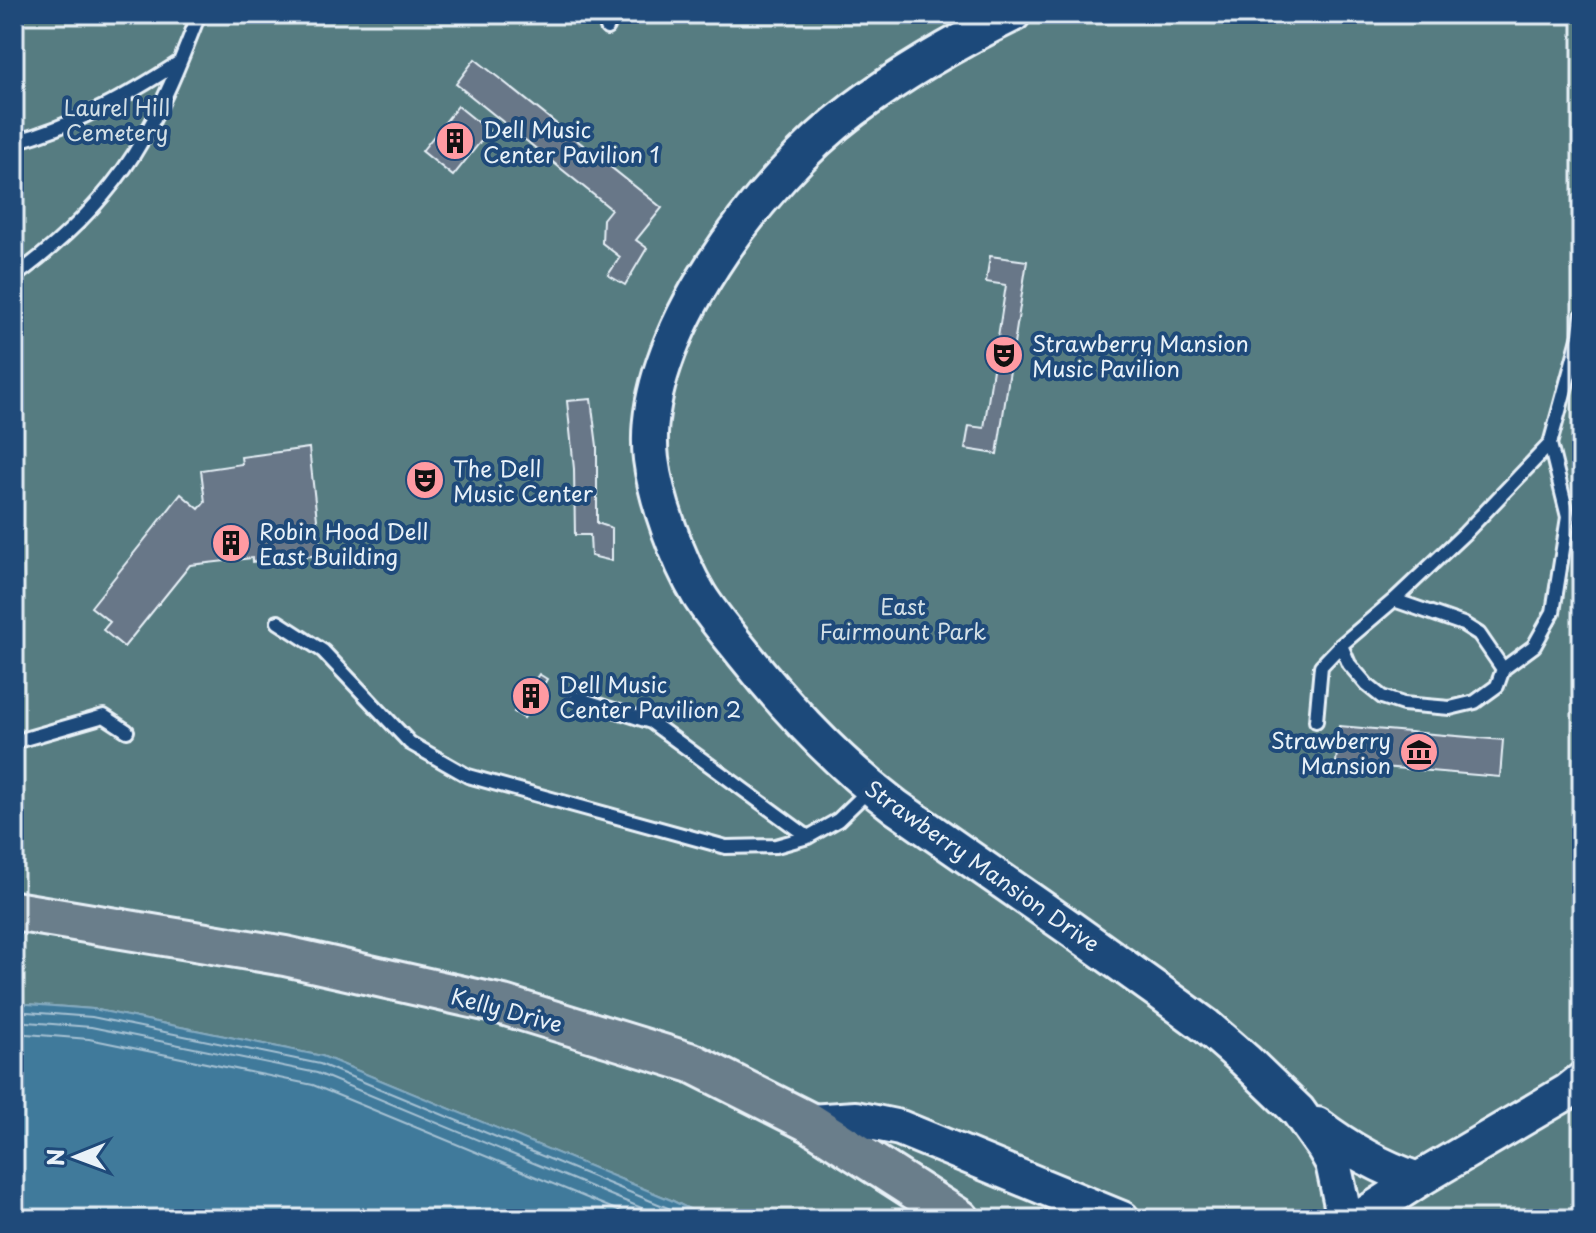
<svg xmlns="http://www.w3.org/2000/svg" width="1596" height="1233" font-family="'Playpen Sans',sans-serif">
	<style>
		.green { fill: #567b81; stroke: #9fb6bc; stroke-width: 2 }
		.water { fill: #417a9b; stroke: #84aac0; stroke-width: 2 }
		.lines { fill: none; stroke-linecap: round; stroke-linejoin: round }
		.shore { stroke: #a5c1d3; stroke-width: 2 }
		.building { fill: #687788; stroke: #e8f1f8; stroke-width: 2 }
		.lane-casing { stroke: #e8f1f8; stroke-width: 18 }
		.secondary-casing { stroke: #e8f1f8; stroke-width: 40 }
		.primary-casing { stroke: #e8f1f8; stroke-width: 44 }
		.lane { stroke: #1f4a7a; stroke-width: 12 }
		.secondary { stroke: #1f4a7a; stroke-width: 34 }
		.primary { stroke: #6b7e8b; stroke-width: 38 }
		.labels { text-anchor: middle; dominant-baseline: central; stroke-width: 8; stroke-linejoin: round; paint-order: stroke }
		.park-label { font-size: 22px; fill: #d2dfe6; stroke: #1f4a7a }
		.poi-label { font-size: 22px; fill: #e8f1f8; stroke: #1f4a7a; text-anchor: start }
		.street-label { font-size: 22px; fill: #e8f1f8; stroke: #1f4a7a }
	</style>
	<rect width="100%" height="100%" fill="#35587e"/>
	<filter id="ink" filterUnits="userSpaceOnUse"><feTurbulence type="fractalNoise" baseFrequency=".0125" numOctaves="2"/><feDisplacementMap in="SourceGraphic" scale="16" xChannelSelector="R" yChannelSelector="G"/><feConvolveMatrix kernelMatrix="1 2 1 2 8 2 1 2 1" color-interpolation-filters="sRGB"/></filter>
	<g filter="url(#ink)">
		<path class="green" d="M14 14H1582V1219H709L671 1200 322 1056 93 1009 14 1003Z"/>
		<path class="water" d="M14 1003 93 1009 322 1056 671 1200 709 1219H14Z"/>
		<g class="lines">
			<path class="shore" d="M14 1011 92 1017 320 1064 668 1208 691 1219
				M14 1021 91 1027 317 1073 668 1219
				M14 1033 89 1039 313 1085 638 1219"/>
		</g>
		<path class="building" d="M475 59 662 208 636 240 647 248 625 285 608 275 620 257 602 243 603 219 611 209 456 84Z
			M458 106 489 131 453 176 422 151Z
			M990 256 1027 261 997 454 965 449 969 426 984 428 1006 285 986 282Z
			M591 399 597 446V523L612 528V561L591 556 590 535H575L574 469 567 401Z
			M309 448 321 555 252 562V558L190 565 124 647 103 630 110 622 91 607 181 494 199 509 205 502 201 470 242 464 241 457Z
			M539 674 547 679 524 718 514 712Z
			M1339 726 1503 740 1500 777 1336 763Z"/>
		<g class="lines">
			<g class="lane-casing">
				<path id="lane" d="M607 28 615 14
					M14 142C74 126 127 96 178 63
					M14 277C59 244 104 201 134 154 161 111 181 61 199 14
					M1550 444 1465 533 1394 600 1341 645 1349 664 1367 685 1382 697 1403 704 1450 708 1475 702 1497 686 1503 669 1534 646 1553 612 1568 517 1550 444 1580 335 1582 316
					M1394 600 1463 624 1479 634 1503 669
					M278 622 323 651 410 743 468 776 726 847 776 846 808 837 838 820 870 789
					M577 698 651 722 808 837
					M1316 721 1321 666 1341 645
					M14 742 104 716 127 731"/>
			</g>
			<g class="secondary-casing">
				<path id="secondary" d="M1013 14C958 41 902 73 853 110 762 178 637 340 651 459 656 500 678 560 699 595 712 616 728 634 743 653 788 710 838 763 896 807L1070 928 1161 993 1206 1026 1245 1060 1298 1111 1325 1149 1333 1163 1345 1219
					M809 1122 856 1119 900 1128 1122 1219
					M1317 1125C1348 1149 1380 1167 1418 1180
					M1358 1219 1418 1180 1567 1092 1582 1080"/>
			</g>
			<g class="primary-casing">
				<path id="primary" d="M14 911 285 956 503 1005 692 1063 809 1122 960 1219"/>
			</g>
			<use href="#lane" class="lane"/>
			<use href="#secondary" class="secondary"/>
			<use href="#primary" class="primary"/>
		</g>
	</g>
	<defs>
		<g id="building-disc" transform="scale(2)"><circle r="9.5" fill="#ff9aa2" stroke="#1f4a7a"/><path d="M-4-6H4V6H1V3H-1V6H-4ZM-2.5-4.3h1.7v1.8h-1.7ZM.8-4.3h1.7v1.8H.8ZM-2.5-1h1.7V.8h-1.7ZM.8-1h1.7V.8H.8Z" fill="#111"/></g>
		<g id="theatre-disc" transform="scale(2)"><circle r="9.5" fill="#ff9aa2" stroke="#1f4a7a"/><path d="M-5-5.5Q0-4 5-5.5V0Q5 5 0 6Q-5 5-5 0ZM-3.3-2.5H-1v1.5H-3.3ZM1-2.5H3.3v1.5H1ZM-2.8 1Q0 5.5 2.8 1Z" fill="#111"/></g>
		<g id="museum-disc" transform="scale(2)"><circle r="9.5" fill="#ff9aa2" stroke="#1f4a7a"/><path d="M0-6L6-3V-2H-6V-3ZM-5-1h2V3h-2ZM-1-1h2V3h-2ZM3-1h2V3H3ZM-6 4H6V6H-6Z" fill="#111"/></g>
	</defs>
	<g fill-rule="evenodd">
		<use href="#building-disc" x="455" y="141"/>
		<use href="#theatre-disc" x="1004" y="355"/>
		<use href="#theatre-disc" x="425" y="480"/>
		<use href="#building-disc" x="231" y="543"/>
		<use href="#building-disc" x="531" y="696"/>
		<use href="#museum-disc" x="1419" y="752"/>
	</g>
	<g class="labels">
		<g class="park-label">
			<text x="117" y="106">Laurel Hill<tspan x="117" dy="25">Cemetery</tspan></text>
			<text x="903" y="605">East<tspan x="903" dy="25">Fairmount Park</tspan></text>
		</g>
		<g class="poi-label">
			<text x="483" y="128">Dell Music<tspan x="483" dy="25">Center Pavilion 1</tspan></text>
			<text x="1032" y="342">Strawberry Mansion<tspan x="1032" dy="25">Music Pavilion</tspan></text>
			<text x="453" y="467">The Dell<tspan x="453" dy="25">Music Center</tspan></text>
			<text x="259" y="530">Robin Hood Dell<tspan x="259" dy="25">East Building</tspan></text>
			<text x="559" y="683">Dell Music<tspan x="559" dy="25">Center Pavilion 2</tspan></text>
			<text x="1391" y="739" text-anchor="end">Strawberry<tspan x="1391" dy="25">Mansion</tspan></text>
		</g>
		<g class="street-label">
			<text transform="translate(983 865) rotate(35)">Strawberry Mansion Drive</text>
			<text transform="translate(507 1009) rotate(15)">Kelly Drive</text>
		</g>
	</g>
	<rect width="1596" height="1233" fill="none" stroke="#1f4a7a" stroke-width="48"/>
	<rect x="24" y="24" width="1548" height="1185" fill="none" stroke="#e8f1f8" stroke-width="3" filter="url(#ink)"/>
	<g transform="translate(76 1157) rotate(269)" stroke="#1f4a7a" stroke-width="6" paint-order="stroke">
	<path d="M0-6L14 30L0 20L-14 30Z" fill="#e8f1f8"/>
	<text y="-12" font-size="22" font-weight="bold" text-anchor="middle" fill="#e8f1f8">N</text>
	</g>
</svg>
